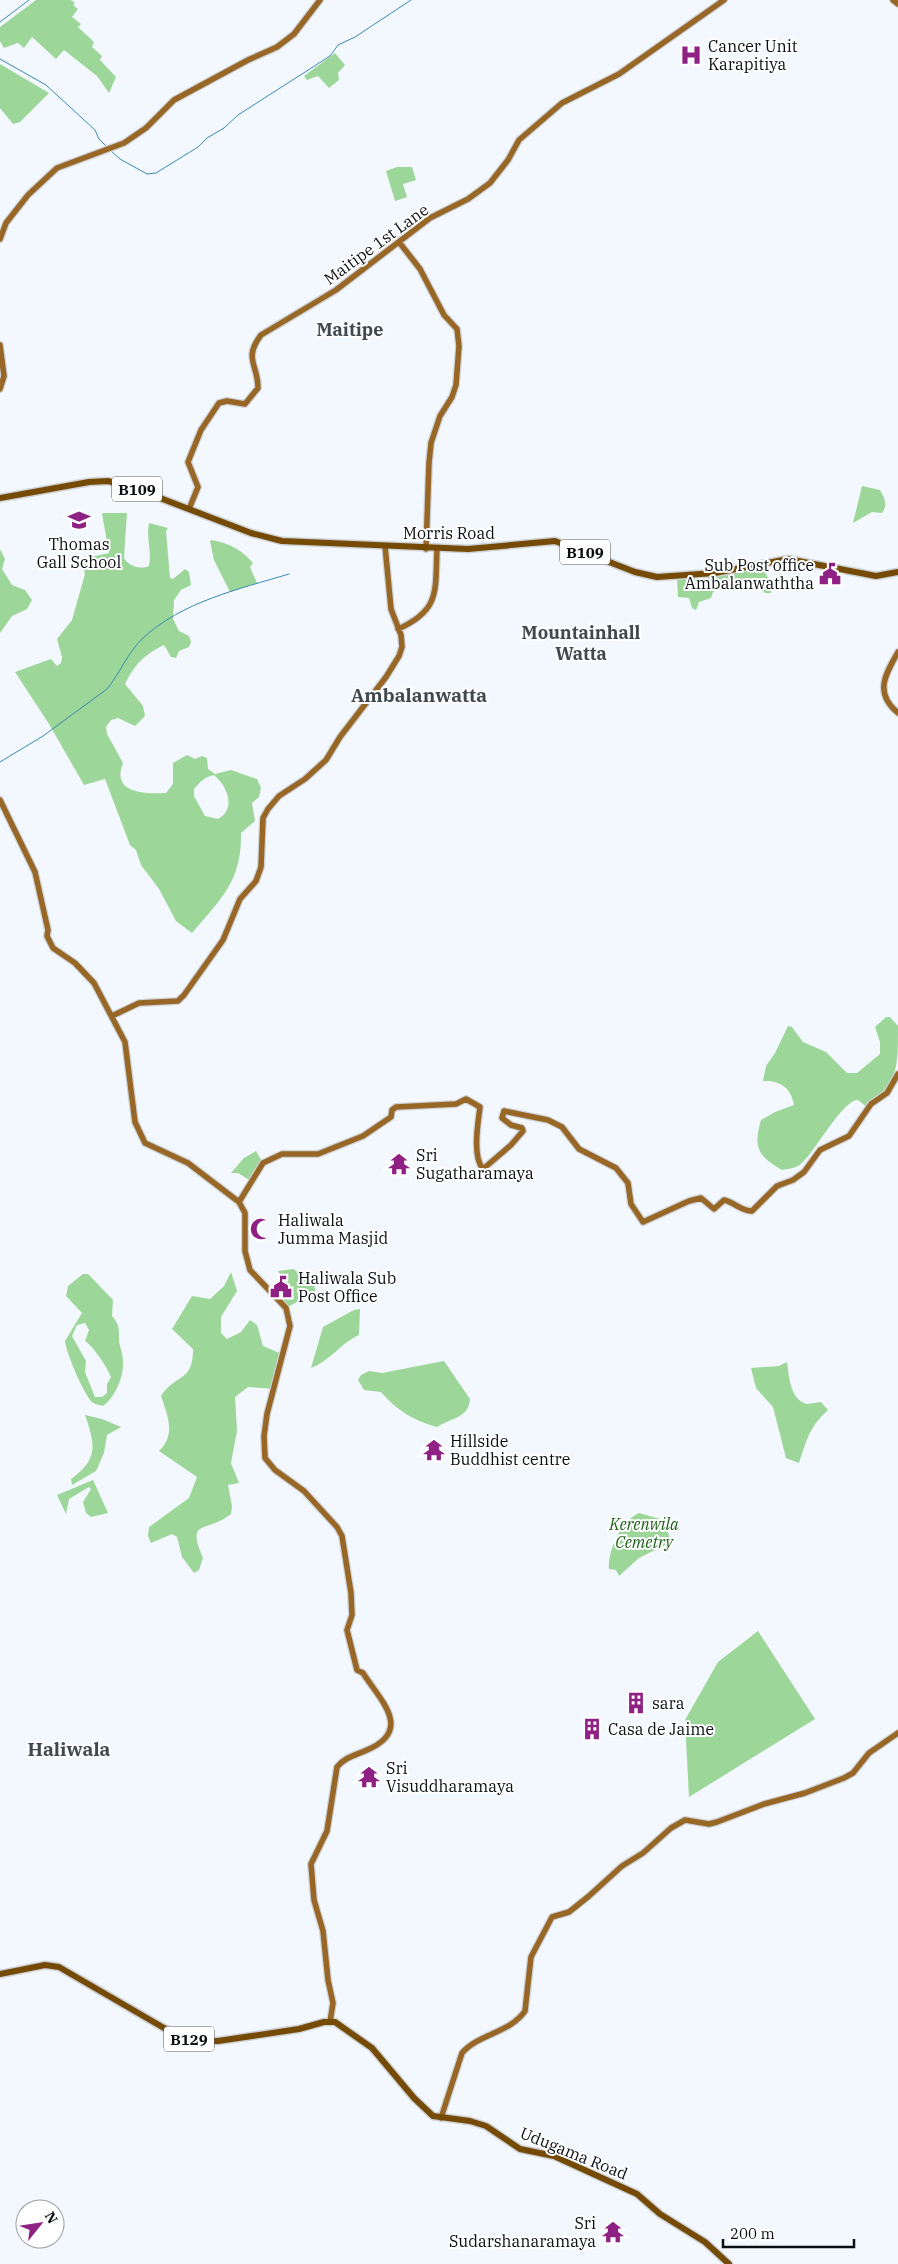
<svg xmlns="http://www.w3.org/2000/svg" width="898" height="2264" font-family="'IBM Plex Serif',serif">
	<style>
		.green { fill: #9dd699; fill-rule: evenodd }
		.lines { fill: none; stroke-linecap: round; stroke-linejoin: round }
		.stream { stroke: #398aaf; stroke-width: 1 }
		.secondary-casing { stroke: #ced3d8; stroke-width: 8 }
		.primary-casing { stroke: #ced3d8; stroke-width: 9 }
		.secondary { stroke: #986726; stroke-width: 5.5 }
		.primary { stroke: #754a05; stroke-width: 6 }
		.labels { text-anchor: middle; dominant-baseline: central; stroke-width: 4; stroke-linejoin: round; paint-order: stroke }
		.shield { fill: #fff; stroke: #555759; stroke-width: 1 }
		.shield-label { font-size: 15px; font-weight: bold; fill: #0c0f12 }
		.poi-label { font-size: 16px; fill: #0c0f12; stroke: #fff; text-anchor: start }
		.street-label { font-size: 16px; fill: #0c0f12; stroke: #fff }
		.park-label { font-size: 16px; font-style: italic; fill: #1b611a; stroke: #fff }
		.neighbourhood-label { font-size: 18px; font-weight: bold; fill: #414950; stroke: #fff }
		.quarter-label { font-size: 19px; font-weight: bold; fill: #414950; stroke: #fff }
	</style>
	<rect width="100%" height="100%" fill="#f3f8fe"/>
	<path class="green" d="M36 0H71L75 3 73 5 78 9 72 17 81 24 78 27 94 42 92 47 102 56 100 60 116 77 109 93 97 76 64 50 56 59 32 37 24 48 18 43 4 48 0 41V27Z
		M335 53 345 65 338 73 339 80 329 88 318 76 307 80 304 76Z
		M0 64 49 93 20 122 13 124 0 108Z
		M397 167H412L416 180 403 184 407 197 395 201 386 171Z
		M862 486 880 490C885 499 888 505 882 513L872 512 853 523Z
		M103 513H127L124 558C128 566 141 570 149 566 152 551 146 537 149 523L168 528 166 531 170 578 173 579 185 569 189 572 191 585 181 590 174 600 173 619 179 631 189 636 191 642 189 647 179 651 176 658 171 657 164 645C144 655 135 664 125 684L143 706 145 716 135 726 118 718 111 720 106 727 107 734 123 763C111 793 144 794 166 793L173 784V763L187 755 195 759 202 756 207 758 208 769 215 774 231 770 257 779 261 788 259 797 252 803 255 821 241 833C242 881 221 899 192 933L176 921 159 889 141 865 136 850 130 845 105 779 84 785 49 724 15 672 51 659 57 666 61 663 62 657 57 639 72 620 85 574 81 559 109 553 102 514ZM214 775C227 786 237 808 218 819L205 816 194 796V789C200 782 204 777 214 775Z
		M212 540C230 544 241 549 253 563L250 567 257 583 230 592 214 560 210 541Z
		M0 549 5 559 2 569 12 585 25 590 32 600 27 609 12 616 0 633Z
		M761 564 772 586 771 593H765L757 585 743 589 717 590 713 592 711 598 699 602 696 610 692 608 689 598 678 597 677 577Z
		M886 1017H890L898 1026C898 1070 898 1080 868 1108L858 1100C843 1099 815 1152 801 1164 796 1168 788 1169 782 1170 758 1156 753 1147 761 1120L775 1112 794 1105C791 1087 779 1080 763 1081L766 1066 775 1053 788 1026 792 1027 803 1042 826 1052 847 1073H857L880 1054V1042L875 1027Z
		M256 1151 263 1163 251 1181 238 1173H231L244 1158Z
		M293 1269 314 1281 316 1298H304L286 1308 280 1300 287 1289 278 1271Z
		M231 1272 237 1291 221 1317V1333L227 1339 241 1332 250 1320 257 1325 263 1346 284 1355 274 1389 248 1387 235 1397 237 1431 231 1463 239 1483 228 1485 232 1506 231 1514C205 1534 186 1518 203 1558L199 1570 194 1573 182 1557 177 1537 172 1534 151 1543 148 1536 149 1527 189 1498 197 1477 159 1451C176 1434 168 1417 161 1396 176 1373 193 1383 193 1349L172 1329 192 1296 210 1299 224 1286Z
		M83 1274H88L113 1300 112 1316C120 1325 119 1330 119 1341 120 1348 123 1354 123 1361 124 1377 115 1397 103 1406 100 1405 94 1404 92 1402 83 1393 66 1352 65 1341L82 1313 66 1296 68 1286ZM85 1323 89 1330 85 1341C94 1347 107 1367 111 1377L107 1384V1393L102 1397H95L85 1372 86 1361 72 1336 77 1325Z
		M360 1309 359 1335C341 1343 330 1361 311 1368L323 1327 354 1310Z
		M444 1361 470 1399C469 1418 451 1418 437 1427 412 1420 398 1411 381 1392L364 1390 358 1380 361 1375 369 1371 382 1373Z
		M787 1362C789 1376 790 1400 807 1404L821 1402 828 1410C809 1427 807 1440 799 1463L786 1458 773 1407 756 1388 751 1368 779 1366Z
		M85 1415 102 1419 121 1427 107 1435 104 1453 96 1471 72 1485 71 1479C99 1460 95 1443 85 1415Z
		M93 1480 108 1513 91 1517 86 1513 83 1502 91 1489 89 1487 69 1499 66 1514 57 1495Z
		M639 1513 664 1520 671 1542 639 1558 619 1576 616 1570 609 1569C607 1551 622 1520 639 1513Z
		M758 1631 815 1719 689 1797 685 1720 718 1662Z"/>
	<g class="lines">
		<path class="stream" d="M0 22 29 0
			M0 59 46 85 95 130 99 139 107 147
			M110 150 120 159 147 174 156 173 198 147 207 138 224 128 238 115 330 56 338 45 355 37 411 0
			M0 762 43 736 107 689C120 673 127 654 142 639 181 602 239 589 289 574"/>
		<g class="secondary-casing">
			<path id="secondary" d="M893 0 898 4
				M0 239 6 223 28 195 57 168 124 143 146 128 174 100 248 60 277 47 294 34 320 0
				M399 242 420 269 444 315 457 329 459 346 456 385 452 397 440 416 431 443 429 463 426 549
				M0 345 4 376 0 389
				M189 509 198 487 188 462 201 430 219 403 227 401 245 404 258 388C258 364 243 359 261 335L336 290 430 218 468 199 490 183 508 160 519 140 562 103 619 74 724 0
				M398 629C441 610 435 590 437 549
				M898 652C885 675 874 693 898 713
				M0 800 35 872 48 930 47 936 53 948 75 963 94 983 125 1042 135 1122 145 1143 188 1163 239 1202 245 1213V1251L250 1270 286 1308 290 1326 267 1414 264 1436 265 1458 275 1470 304 1491 337 1527 342 1536 351 1593 352 1615 347 1630 357 1670 363 1673C380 1700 414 1730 367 1750 356 1755 345 1757 337 1767L327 1831 311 1864 314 1900 323 1931 328 1980 333 2003 330 2022
				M112 1016 139 1003 178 1001 184 995 223 940 240 899 256 881 261 867 263 818 268 809 279 796 305 779 326 760 340 737 386 677 399 656 402 647 401 635 391 609 385 546
				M239 1202 263 1163 282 1154H318L363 1136 391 1117 392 1110 396 1107 456 1104 466 1099 480 1107C478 1123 472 1156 483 1169L511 1145 523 1131 522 1128 511 1125 502 1118 504 1111 548 1120 562 1127 579 1149 616 1168 628 1183 631 1204 643 1222 689 1201 701 1198 714 1209 724 1200C734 1202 741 1211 752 1211L777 1186 793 1180 804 1172 820 1150 849 1136 871 1104 887 1093 898 1074
				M441 2118 462 2053C478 2034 510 2033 525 2011L531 1957 552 1917 569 1912 589 1896 622 1866 643 1853 671 1828 685 1820 709 1824 717 1822 764 1804 805 1793 844 1778 853 1773 869 1753 898 1733"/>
		</g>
		<g class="primary-casing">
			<path id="primary" d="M0 498 89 482 108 481 134 488 251 533 282 541 468 549 555 541 635 572 657 577 715 573 788 559 876 576 898 572
				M0 1974 45 1965 59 1967 164 2028 197 2041H218L299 2029 324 2022H335L372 2048 414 2098 433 2116 470 2121 486 2126 520 2149 554 2156 637 2194 660 2214 705 2242 729 2264"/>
		</g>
		<use href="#secondary" class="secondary"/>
		<use href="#primary" class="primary"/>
	</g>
	<defs>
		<g id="hospital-bare" transform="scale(1.725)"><path d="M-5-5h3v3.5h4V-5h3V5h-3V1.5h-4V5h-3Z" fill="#902184" stroke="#fff" stroke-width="2.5" paint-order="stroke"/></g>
		<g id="school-bare" transform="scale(1.725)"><path d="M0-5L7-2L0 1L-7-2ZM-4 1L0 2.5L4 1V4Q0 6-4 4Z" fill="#902184" stroke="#fff" stroke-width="2.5" paint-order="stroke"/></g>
		<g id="civic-bare" transform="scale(1.725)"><path d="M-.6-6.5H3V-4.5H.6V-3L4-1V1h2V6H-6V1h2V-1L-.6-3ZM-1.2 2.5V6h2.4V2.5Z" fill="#902184" stroke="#fff" stroke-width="2.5" paint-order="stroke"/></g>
		<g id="temple-bare" transform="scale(1.725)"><path d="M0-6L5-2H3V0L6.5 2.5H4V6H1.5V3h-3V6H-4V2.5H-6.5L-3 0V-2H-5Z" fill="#902184" stroke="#fff" stroke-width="2.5" paint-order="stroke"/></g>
		<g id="mosque-bare" transform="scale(1.725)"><path d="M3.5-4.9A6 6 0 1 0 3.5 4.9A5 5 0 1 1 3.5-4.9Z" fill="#902184" stroke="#fff" stroke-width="2.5" paint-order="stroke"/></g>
		<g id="building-bare" transform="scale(1.725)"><path d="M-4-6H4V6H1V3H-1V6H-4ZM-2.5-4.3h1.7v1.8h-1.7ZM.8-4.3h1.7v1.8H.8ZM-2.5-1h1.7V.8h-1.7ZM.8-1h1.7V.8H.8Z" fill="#902184" stroke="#fff" stroke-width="2.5" paint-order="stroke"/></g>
	</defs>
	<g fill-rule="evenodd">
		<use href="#hospital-bare" x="691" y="55"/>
		<use href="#school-bare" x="79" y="520"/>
		<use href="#civic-bare" x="830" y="574"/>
		<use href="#temple-bare" x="399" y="1164"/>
		<use href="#mosque-bare" x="261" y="1229"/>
		<use href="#civic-bare" x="281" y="1287"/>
		<use href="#temple-bare" x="434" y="1450"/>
		<use href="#building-bare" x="636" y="1703"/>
		<use href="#building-bare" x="592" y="1729"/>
		<use href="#temple-bare" x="369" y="1777"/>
		<use href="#temple-bare" x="613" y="2232"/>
	</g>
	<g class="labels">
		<g class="shield">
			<rect x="112" y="476.5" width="50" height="25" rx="4"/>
			<rect x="560" y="539.5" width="50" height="25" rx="4"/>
			<rect x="164" y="2026.5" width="50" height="25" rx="4"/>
		</g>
		<g class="shield-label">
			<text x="137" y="489">B109</text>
			<text x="585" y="552">B109</text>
			<text x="189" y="2039">B129</text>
		</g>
		<g class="poi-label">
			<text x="708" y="46">Cancer Unit<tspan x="708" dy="18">Karapitiya</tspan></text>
			<text x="79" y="544" text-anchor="middle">Thomas<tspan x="79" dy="18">Gall School</tspan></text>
			<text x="814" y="565" text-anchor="end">Sub Post office<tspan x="814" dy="18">Ambalanwaththa</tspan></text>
			<text x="416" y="1155">Sri<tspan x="416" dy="18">Sugatharamaya</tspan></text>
			<text x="278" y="1220">Haliwala<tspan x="278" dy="18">Jumma Masjid</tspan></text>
			<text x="298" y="1278">Haliwala Sub<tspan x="298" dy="18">Post Office</tspan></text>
			<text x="450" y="1441">Hillside<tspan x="450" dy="18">Buddhist centre</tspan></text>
			<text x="652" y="1703">sara</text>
			<text x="608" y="1729">Casa de Jaime</text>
			<text x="386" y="1768">Sri<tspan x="386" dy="18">Visuddharamaya</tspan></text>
			<text x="596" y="2223" text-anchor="end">Sri<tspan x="596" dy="18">Sudarshanaramaya</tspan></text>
		</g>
		<g class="street-label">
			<text transform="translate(376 244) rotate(-36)">Maitipe 1st Lane</text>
			<text x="449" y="533">Morris Road</text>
			<text transform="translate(574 2153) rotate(22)">Udugama Road</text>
		</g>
		<g class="park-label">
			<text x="644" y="1524">Kerenwila<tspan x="644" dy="18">Cemetry</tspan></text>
		</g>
		<g class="neighbourhood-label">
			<text x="350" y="329">Maitipe</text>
			<text x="581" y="632">Mountainhall<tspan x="581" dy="21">Watta</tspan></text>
		</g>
		<g class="quarter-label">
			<text x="419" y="695">Ambalanwatta</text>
			<text x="69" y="1749">Haliwala</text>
		</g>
	</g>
	<g transform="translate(40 2224) rotate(60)"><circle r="24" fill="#ffffff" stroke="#9e9fa0"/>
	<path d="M0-4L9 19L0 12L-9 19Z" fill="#902184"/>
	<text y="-8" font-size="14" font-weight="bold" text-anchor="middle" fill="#0c0f12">N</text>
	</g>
	<path d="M723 2239v8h131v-8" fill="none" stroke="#0c0f12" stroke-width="2.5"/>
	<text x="730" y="2239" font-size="15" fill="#0c0f12" stroke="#ffffff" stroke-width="4" paint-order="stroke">200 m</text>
</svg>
